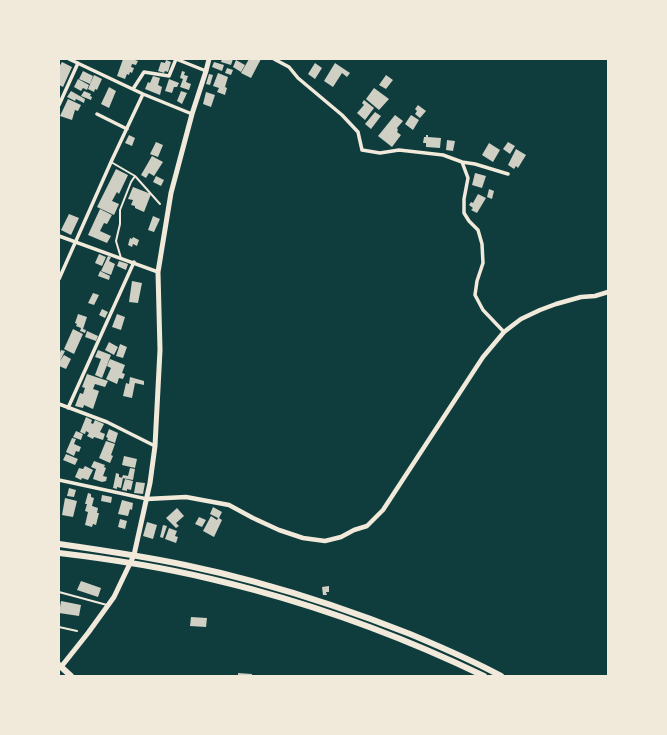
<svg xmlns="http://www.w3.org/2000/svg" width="667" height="735" font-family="'Public Sans',sans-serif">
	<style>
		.building { fill: #cfcfc3 }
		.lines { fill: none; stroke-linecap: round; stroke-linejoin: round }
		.service { stroke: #f1e9da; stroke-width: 2 }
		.minor { stroke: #f1e9da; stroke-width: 3.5 }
		.tertiary { stroke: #f1e9da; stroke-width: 4.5 }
		.secondary { stroke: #f1e9da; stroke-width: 5 }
		.trunk { stroke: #f1e9da; stroke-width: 6 }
		.motorway { stroke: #f1e9da; stroke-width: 6 }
	</style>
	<rect width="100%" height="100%" fill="#0f3d3e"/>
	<path class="building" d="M123 59H132L138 61 136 65 132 64 131 67 134 68 132 73 130 72 129 75 127 74 125 79 117 76Z
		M222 59H233L231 65 221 62Z
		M249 59H261L251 78 241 73Z
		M166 60 171 62 168 72 165 71 164 73 158 71 161 62 165 63Z
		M236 60 245 65 241 72 233 67Z
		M62 62 72 67 63 87 59 85V67Z
		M214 62 224 65 222 71 212 67Z
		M315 63 322 68 315 79 308 74Z
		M335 63 350 73 347 77 342 73 333 87 324 81Z
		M227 68 233 70 231 75 225 73Z
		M83 71 93 76 90 84 79 79Z
		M182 71 185 72 184 75 188 76 186 82 191 84 189 90 180 87 183 79 180 78Z
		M218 73 228 77 225 87 227 88 225 95 217 92 219 88 213 86Z
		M209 74 213 75 210 85 206 84Z
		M94 75 102 79 97 90 95 89 94 92 88 89Z
		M386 75 393 80 386 89 379 85Z
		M153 76 160 78 158 85 162 87 160 95 145 89 148 82 150 83Z
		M78 79 89 85 87 90 83 88 81 91 74 87Z
		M169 79 179 83 177 87H174L172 93 165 91Z
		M109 87 116 91 109 108 101 104Z
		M374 88 389 99 379 110 366 99Z
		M71 91 85 99 84 103 76 99 75 101 67 97Z
		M84 91 91 94 90 96 92 97 91 100 81 96Z
		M181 91 187 93 182 104 177 101Z
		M206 92 215 95 211 107 203 104Z
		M68 99 81 105 78 111 75 110 72 120 60 116Z
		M364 100 374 108 365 120 357 113 364 105 362 103Z
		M418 105 426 111 420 118 415 114 417 111 415 109Z
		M375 112 381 116 371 129 365 124Z
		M395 115 403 121 397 128 398 130 397 132 401 135 392 147 378 136Z
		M411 115 419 120 413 130 405 124Z
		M129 135 135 138 132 146 125 143Z
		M426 135H428V137L441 138 440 148 426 147V143H423L424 137H426Z
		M447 140 455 141 453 151 446 150Z
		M156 142 163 145 158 157 150 154Z
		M508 142 515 146 510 154 503 149Z
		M489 143 500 150 493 162 482 155Z
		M516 149 526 155 518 168 516 166 514 169 508 165Z
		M152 156 163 162 154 176 149 173 146 178 141 175Z
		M116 169 128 175 119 194 117 192 112 201 119 204 114 215 97 207Z
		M475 173 486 176 482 188 472 185Z
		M156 176 164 180 161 186 153 182Z
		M133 187 151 194 144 212 135 208V206L131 205 133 200 128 199Z
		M489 189 494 191 492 199 487 197Z
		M478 194 486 198 477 213 471 210 473 208 469 205 471 202 473 203Z
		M100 209 112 215 107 224 104 223 100 231 111 236 107 243 88 235Z
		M69 214 79 218 71 235 61 230Z
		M153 216 160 219 154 232 148 230Z
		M133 237 139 240 137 246 133 244 132 247 128 245 130 238 132 239Z
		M99 254 106 257 102 266 95 263Z
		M108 256 111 257 109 261 115 264 111 275 101 271Z
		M119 261 128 264 126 270 117 266Z
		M100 271 110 276 109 280 98 276Z
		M132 281 142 283 138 303 129 302Z
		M93 293 99 295 94 305 88 303Z
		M102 309 108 312 105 318 99 315Z
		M78 314 87 317 83 329 86 330 85 333 80 331 81 328 76 326 77 324 75 323Z
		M117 314 125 317 121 330 112 327Z
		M73 329 83 334 74 354 64 349Z
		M87 331 98 336 96 341 85 337Z
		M109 342 118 347 114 355 105 350Z
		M120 344 127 347 123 358 116 356Z
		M61 350 65 351 60 361 64 355 71 359 66 369 59 366 60 363 59 364V355Z
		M98 350 111 355 102 378 95 375 101 359 95 357Z
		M110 359 125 365 122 373 125 374 123 379 119 378 117 384 106 379 111 368 107 366Z
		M87 374 108 381 105 387 95 384 93 389 99 391 93 409 84 405 83 408 75 406 80 393 83 394 85 388 82 387Z
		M130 377 144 381V385L135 383 132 398 123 396 126 383 129 384Z
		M86 417 92 420 91 423 93 424 95 420 104 424 100 432 105 434 103 440 94 437 93 439 87 436 89 433 86 431 85 434 80 432Z
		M109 429 118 433 115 443 107 440 108 438 106 437Z
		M76 431 83 434 81 440 73 437Z
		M72 438 76 439 74 444 81 447 79 452 76 451 74 456 66 452Z
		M106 441 115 444 111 455 113 456 110 463 99 458Z
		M66 454 78 459 75 465 63 460Z
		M124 456 137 459 135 468 122 465Z
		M94 461 105 465 104 467 106 468 103 476 107 477 106 481 102 482 93 479 96 469 91 467Z
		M85 466 93 470 88 480 82 478 81 480 75 477 79 468 83 469Z
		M130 468 135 469 133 480 122 478 123 475 128 476Z
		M116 473 119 474V477L123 478 121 488 117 487V489L113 488Z
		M125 479 133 481 131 490 127 489V491L122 490Z
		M136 482 145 483 143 494 134 493Z
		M69 488 76 490 74 497 67 496Z
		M88 493 91 494V497L94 498 92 506 98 508 97 513H99L96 525 93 524 92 527 85 525 88 512 85 511 87 504H85Z
		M102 495 112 497 111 503 101 501Z
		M65 498 77 501 73 517 62 515Z
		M122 500 133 503 132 510 130 509 128 516 118 514Z
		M213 507 222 512 219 518 222 520 214 537 203 531 211 516 217 520 218 518 210 514Z
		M177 508 184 516 176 523 179 526 176 528 166 518Z
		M199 517 206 520 202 527 195 524Z
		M120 519 127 521 125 529 118 527Z
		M147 522 157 525 153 539 143 536Z
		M163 525 167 526 163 538 160 537Z
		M169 528 177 531 175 536 178 537 176 543 165 539Z
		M81 581 101 588 98 597 77 590Z
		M329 586V592H326L327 595H323L322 587Z
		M61 601 81 605 79 616 59 613Z
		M191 617 207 618 206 627 190 626Z
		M238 673 252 674V676H238Z"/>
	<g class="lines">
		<path class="service" d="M111 162 135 176 160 204
			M121 258 116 241 120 224V210L131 182 135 176
			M59 592 107 605
			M59 627 77 631"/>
		<path class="minor" d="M69 59 143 94 192 114
			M176 59 206 71
			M274 59 289 67 298 78 342 115 358 132 362 150 380 153 399 150 443 155 462 162 475 164 508 174
			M133 89 144 72 169 76 176 59
			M59 105 78 63
			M97 114 127 129
			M462 162 468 178 464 199V213L469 221 478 230 482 244 483 263 477 281 475 295 483 310 504 332
			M59 236 158 272
			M59 279 111 162 143 94
			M59 404 107 422 155 446
			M68 408 134 262
			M59 480 147 499"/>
		<path class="tertiary" d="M147 499 186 497 229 505 253 518 279 530 303 538 325 541 341 537 354 530 367 526 383 510 483 357 504 332 521 319 540 310 556 304 581 297 595 296 608 292"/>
		<path class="secondary" d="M61 667 88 633 114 597 134 555 150 483 155 446 160 350 158 272 171 193 192 114 206 71 209 59"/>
		<path class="trunk" d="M59 665 71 676"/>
		<path class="motorway" d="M59 544C101 550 143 556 185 565 262 581 337 605 410 634 441 647 472 660 501 676
			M59 553C110 559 161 567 211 579 305 601 397 634 484 676"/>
	</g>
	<rect width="667" height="735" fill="none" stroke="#f1e9da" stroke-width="120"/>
</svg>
